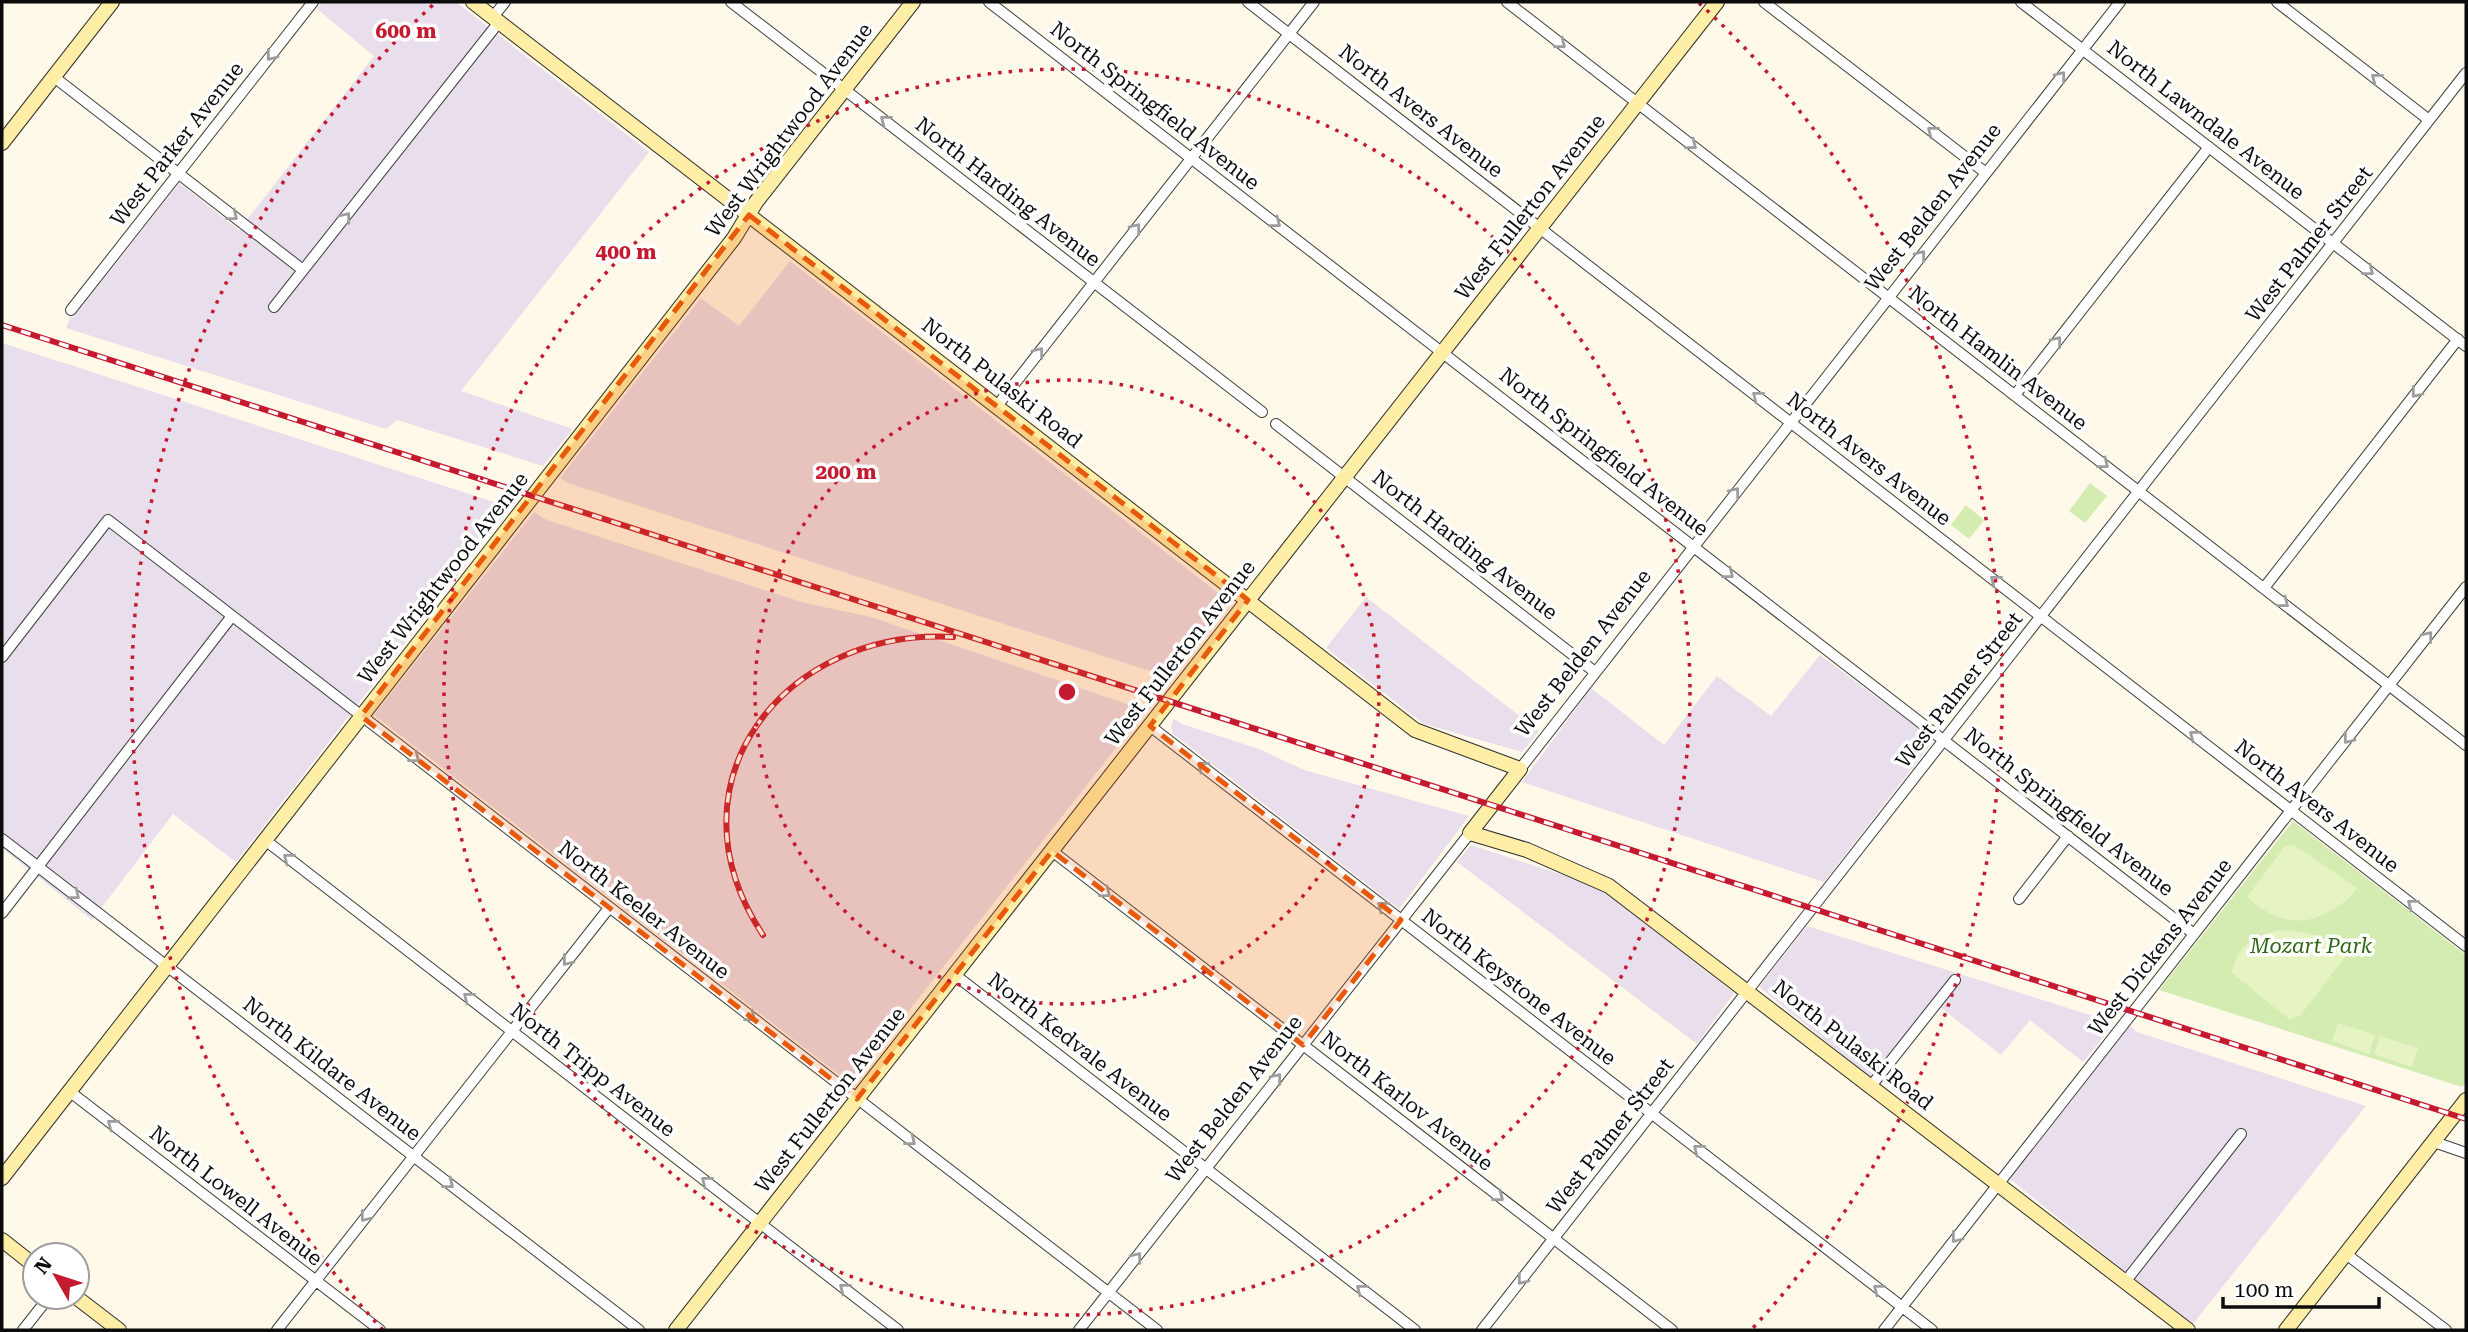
<svg xmlns="http://www.w3.org/2000/svg" width="2468" height="1332" font-family="'Roboto Serif',serif">
	<style>
		.industrial { fill: #e9deeb }
		.green { fill: #d4ecb1 }
		.pitch { fill: #e6f3c3 }
		.lines { fill: none; stroke-linecap: round; stroke-linejoin: round }
		.street-casing { stroke: #3e3e3e; stroke-width: 12 }
		.secondary-casing { stroke: #2d2d2d; stroke-width: 16 }
		.street { stroke: #fff; stroke-width: 10 }
		.secondary { stroke: #ffeea5; stroke-width: 14 }
		.rail-casing { stroke: #c51930; stroke-width: 6 }
		.rail { stroke: #fff; stroke-width: 3.5; stroke-dasharray: 10; stroke-linecap: butt }
		.oneway { stroke: #9d9d9d }
		.marked { fill: #e8590c; fill-opacity: 0.2; stroke: #e8590c; stroke-width: 5; stroke-dasharray: 14 9; stroke-linejoin: round }
		.ring { fill: none; stroke: #c51930; stroke-width: 3.5; stroke-dasharray: 3.5 7 }
		.labels { text-anchor: middle; dominant-baseline: central; stroke-width: 7; stroke-linejoin: round; paint-order: stroke }
		.street-label { font-size: 21px; fill: #0b0b0b; stroke: #fff }
		.park-label { font-size: 21px; font-style: italic; fill: #2f6717; stroke: #fff }
		.centre { fill: #c51930; stroke: #fff; stroke-width: 3.5 }
		.ring-label { font-size: 21px; text-anchor: middle; font-weight: bold; fill: #c51930; stroke: #fff; stroke-width: 7; stroke-linejoin: round; paint-order: stroke }
	</style>
	<rect width="100%" height="100%" fill="#fff9ea"/>
	<path class="industrial" d="M322 2H456L649 152 461 391 573 429 543 466 397 420 386 429 66 328 71 316 74 317 179 183 239 230 374 56 317 9Z
		M790 261 1226 599 1175 669 1159 665 1153 672 568 483 560 478 701 298 739 326Z
		M2 343 497 503 508 510 236 862 173 814 92 920 2 848Z
		M534 512 547 520 805 603 871 617 1130 705 1142 715 851 1084 374 715Z
		M1366 597 1539 731 1522 752 1424 724 1326 648Z
		M1820 655 1934 740 1824 882 1522 782 1591 688 1664 745 1717 676 1771 716Z
		M1174 719 1182 724 1259 749 1304 770 1469 816 1399 909 1172 733 1171 725Z
		M1471 845 1597 886 1734 993 1697 1044 1457 862Z
		M1807 926 2106 1020 2113 1025 2083 1062 2030 1020 2001 1055 1940 1007 1880 1085 1759 987Z
		M2130 1026 2137 1032 2366 1106 2192 1325 2010 1179Z"/>
	<path class="green" d="M2090 483 2107 496 2085 523 2069 511Z
		M1966 505 1984 520 1969 539 1951 525Z
		M2293 821 2466 955V1082L2462 1087 2159 990Z"/>
	<path class="pitch" d="M2294 845 2357 888C2351 898 2342 904 2332 910 2300 929 2274 921 2247 897L2285 846Z
		M2280 930C2307 931 2328 935 2344 958L2300 1016 2289 1019 2232 973C2237 945 2255 936 2280 930Z
		M2338 1023 2375 1035 2369 1054 2332 1041Z
		M2380 1036 2418 1048 2412 1067 2374 1054Z"/>
	<g class="lines">
		<g class="street-casing">
			<path id="street" d="M731 2 1262 412
				M989 2 2194 934
				M1248 2 2466 946
				M1507 2 2466 745
				M1764 2 1986 173
				M2021 2 2466 346
				M2277 2 2429 120
				M493 17 505 2
				M54 77 303 270
				M274 307 499 22
				M71 310 313 2
				M2015 395 2209 147
				M997 406 1314 2
				M1276 424 1595 672
				M2264 588 2458 339
				M2 657 108 520 1157 1330
				M1150 726 1932 1330
				M1520 769 2120 2
				M2 839 639 1330
				M265 840 898 1330
				M1052 851 1672 1330
				M2019 899 2068 836
				M2 913 232 616
				M955 975 1415 1330
				M1871 1086 1955 980
				M69 1091 380 1330
				M2434 1142 2466 1153
				M2346 1254 2446 1330
				M2125 1282 2241 1134
				M23 1330 49 1297
				M277 1330 609 908
				M1079 1330 1470 833
				M1482 1330 2466 73
				M1884 1330 2466 587"/>
		</g>
		<g class="secondary-casing">
			<path id="secondary" d="M473 2 1415 730 1520 769 1470 833 1527 850 1609 886 2188 1330
				M2 143 112 2
				M2 1178 734 238 756 202 913 2
				M2 1240 35 1266
				M76 1297 119 1330
				M676 1330 1717 2
				M2286 1330 2466 1100"/>
		</g>
		<use href="#street" class="street"/>
		<use href="#secondary" class="secondary"/>
		<g class="rail-casing">
			<path id="rail" d="M2 325 2466 1119
				M763 935C662 783 784 628 953 637"/>
		</g>
		<use href="#rail" class="rail"/>
	</g>
	<defs><path id="oneway-chevron" d="M-2-3.5L2.5 0L-2 3.5" fill="none" stroke-width="1.6" stroke-linecap="round" stroke-linejoin="round" transform="scale(1.75)"/></defs>
	<g class="oneway">
		<use href="#oneway-chevron" transform="translate(1561 44) rotate(38)"/>
		<use href="#oneway-chevron" transform="translate(271 56) rotate(128)"/>
		<use href="#oneway-chevron" transform="translate(2061 76) rotate(-52)"/>
		<use href="#oneway-chevron" transform="translate(2376 78) rotate(-142)"/>
		<use href="#oneway-chevron" transform="translate(885 120) rotate(-142)"/>
		<use href="#oneway-chevron" transform="translate(1932 131) rotate(-142)"/>
		<use href="#oneway-chevron" transform="translate(1692 145) rotate(38)"/>
		<use href="#oneway-chevron" transform="translate(233 216) rotate(38)"/>
		<use href="#oneway-chevron" transform="translate(346 217) rotate(-52)"/>
		<use href="#oneway-chevron" transform="translate(1276 223) rotate(38)"/>
		<use href="#oneway-chevron" transform="translate(1136 228) rotate(-52)"/>
		<use href="#oneway-chevron" transform="translate(1921 255) rotate(-52)"/>
		<use href="#oneway-chevron" transform="translate(2369 271) rotate(38)"/>
		<use href="#oneway-chevron" transform="translate(2057 341) rotate(-52)"/>
		<use href="#oneway-chevron" transform="translate(1039 352) rotate(-52)"/>
		<use href="#oneway-chevron" transform="translate(2416 393) rotate(128)"/>
		<use href="#oneway-chevron" transform="translate(1757 396) rotate(-142)"/>
		<use href="#oneway-chevron" transform="translate(2104 464) rotate(38)"/>
		<use href="#oneway-chevron" transform="translate(1735 492) rotate(-52)"/>
		<use href="#oneway-chevron" transform="translate(1729 574) rotate(38)"/>
		<use href="#oneway-chevron" transform="translate(1995 580) rotate(-142)"/>
		<use href="#oneway-chevron" transform="translate(2284 603) rotate(38)"/>
		<use href="#oneway-chevron" transform="translate(2428 636) rotate(-52)"/>
		<use href="#oneway-chevron" transform="translate(2194 735) rotate(-142)"/>
		<use href="#oneway-chevron" transform="translate(2348 739) rotate(128)"/>
		<use href="#oneway-chevron" transform="translate(415 758) rotate(38)"/>
		<use href="#oneway-chevron" transform="translate(1202 766) rotate(-142)"/>
		<use href="#oneway-chevron" transform="translate(288 858) rotate(-142)"/>
		<use href="#oneway-chevron" transform="translate(1106 893) rotate(38)"/>
		<use href="#oneway-chevron" transform="translate(75 895) rotate(38)"/>
		<use href="#oneway-chevron" transform="translate(2412 904) rotate(-142)"/>
		<use href="#oneway-chevron" transform="translate(1382 906) rotate(-142)"/>
		<use href="#oneway-chevron" transform="translate(567 961) rotate(129)"/>
		<use href="#oneway-chevron" transform="translate(468 997) rotate(-142)"/>
		<use href="#oneway-chevron" transform="translate(751 1017) rotate(38)"/>
		<use href="#oneway-chevron" transform="translate(1277 1078) rotate(-52)"/>
		<use href="#oneway-chevron" transform="translate(112 1124) rotate(-142)"/>
		<use href="#oneway-chevron" transform="translate(911 1141) rotate(38)"/>
		<use href="#oneway-chevron" transform="translate(1698 1149) rotate(-142)"/>
		<use href="#oneway-chevron" transform="translate(706 1181) rotate(-142)"/>
		<use href="#oneway-chevron" transform="translate(449 1184) rotate(38)"/>
		<use href="#oneway-chevron" transform="translate(1499 1197) rotate(38)"/>
		<use href="#oneway-chevron" transform="translate(365 1217) rotate(128)"/>
		<use href="#oneway-chevron" transform="translate(1956 1238) rotate(128)"/>
		<use href="#oneway-chevron" transform="translate(1137 1257) rotate(-52)"/>
		<use href="#oneway-chevron" transform="translate(1522 1280) rotate(128)"/>
		<use href="#oneway-chevron" transform="translate(844 1288) rotate(-142)"/>
		<use href="#oneway-chevron" transform="translate(1361 1289) rotate(-142)"/>
		<use href="#oneway-chevron" transform="translate(1878 1289) rotate(-142)"/>
	</g>
	<path class="marked" d="M749 215 1248 600 1150 726 1401 920 1303 1045 1052 851 857 1099 361 716Z"/>
	<g class="ring">
		<circle cx="1067" cy="692" r="312"/>
		<circle cx="1067" cy="692" r="623"/>
		<path d="M383 1330A935 935 0 0 1 435 3M1699 3A935 935 0 0 1 1751 1330"/>
	</g>
	<g class="labels">
		<g class="street-label">
			<text transform="translate(1155 106) rotate(38)">North Springfield Avenue</text>
			<text transform="translate(1421 111) rotate(38)">North Avers Avenue</text>
			<text transform="translate(2206 120) rotate(38)">North Lawndale Avenue</text>
			<text transform="translate(789 130) rotate(-53)">West Wrightwood Avenue</text>
			<text transform="translate(177 144) rotate(-52)">West Parker Avenue</text>
			<text transform="translate(1008 192) rotate(38)">North Harding Avenue</text>
			<text transform="translate(1530 207) rotate(-52)">West Fullerton Avenue</text>
			<text transform="translate(1933 207) rotate(-52)">West Belden Avenue</text>
			<text transform="translate(2309 244) rotate(-52)">West Palmer Street</text>
			<text transform="translate(1998 358) rotate(38)">North Hamlin Avenue</text>
			<text transform="translate(1002 383) rotate(38)">North Pulaski Road</text>
			<text transform="translate(1604 452) rotate(38)">North Springfield Avenue</text>
			<text transform="translate(1869 459) rotate(38)">North Avers Avenue</text>
			<text transform="translate(1465 545) rotate(38)">North Harding Avenue</text>
			<text transform="translate(443 578) rotate(-52)">West Wrightwood Avenue</text>
			<text transform="translate(1180 653) rotate(-52)">West Fullerton Avenue</text>
			<text transform="translate(1583 653) rotate(-52)">West Belden Avenue</text>
			<text transform="translate(1959 690) rotate(-52)">West Palmer Street</text>
			<text transform="translate(2317 806) rotate(38)">North Avers Avenue</text>
			<text transform="translate(2069 812) rotate(38)">North Springfield Avenue</text>
			<text transform="translate(644 910) rotate(38)">North Keeler Avenue</text>
			<text transform="translate(2160 947) rotate(-52)">West Dickens Avenue</text>
			<text transform="translate(1519 987) rotate(38)">North Keystone Avenue</text>
			<text transform="translate(1853 1045) rotate(38)">North Pulaski Road</text>
			<text transform="translate(1080 1047) rotate(38)">North Kedvale Avenue</text>
			<text transform="translate(332 1069) rotate(38)">North Kildare Avenue</text>
			<text transform="translate(593 1070) rotate(38)">North Tripp Avenue</text>
			<text transform="translate(1234 1099) rotate(-52)">West Belden Avenue</text>
			<text transform="translate(830 1100) rotate(-52)">West Fullerton Avenue</text>
			<text transform="translate(1407 1101) rotate(38)">North Karlov Avenue</text>
			<text transform="translate(1610 1136) rotate(-52)">West Palmer Street</text>
			<text transform="translate(236 1196) rotate(38)">North Lowell Avenue</text>
		</g>
		<g class="park-label">
			<text x="2311" y="946">Mozart Park</text>
		</g>
	</g>
	<circle cx="1067" cy="692" r="10" class="centre"/>
	<g class="ring-label">
		<text x="406" y="38">600 m</text>
		<text x="626" y="259">400 m</text>
		<text x="846" y="479">200 m</text>
	</g>
	<rect width="2468" height="1332" fill="none" stroke="#0b0b0b" stroke-width="7"/>
	<g transform="translate(56 1276) rotate(309)"><circle r="33" fill="#ffffff" stroke="#9d9d9d" stroke-width="2"/>
	<path d="M0-5L12 26L0 18L-12 26Z" fill="#c51930"/>
	<text y="-10" font-size="19" font-weight="bold" text-anchor="middle" fill="#0b0b0b">N</text>
	</g>
	<path d="M2223 1297v10h156v-10" fill="none" stroke="#0b0b0b" stroke-width="3.5"/>
	<text x="2234" y="1297" font-size="21" fill="#0b0b0b" stroke="#ffffff" stroke-width="5" paint-order="stroke">100 m</text>
</svg>
